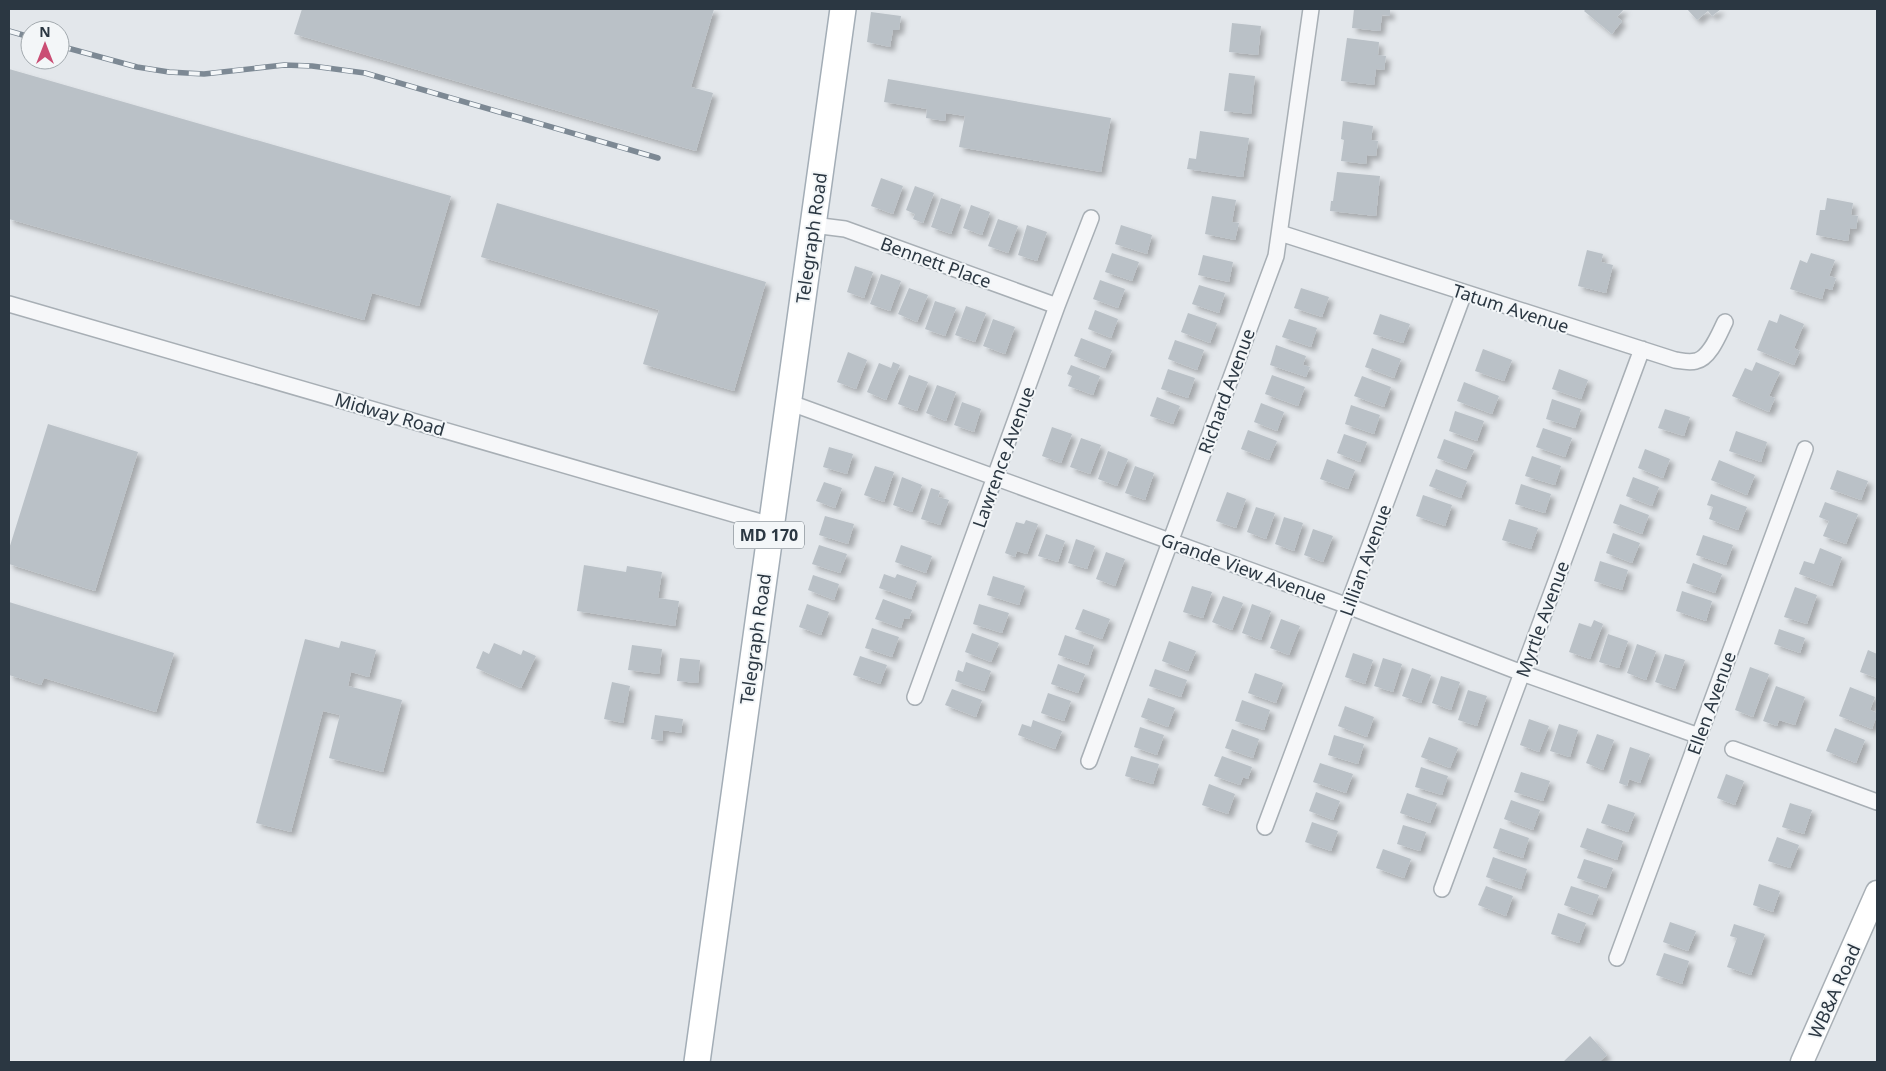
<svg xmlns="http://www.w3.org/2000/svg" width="1886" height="1071" font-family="'Noto Sans',sans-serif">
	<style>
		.building { fill: #bac1c7; filter: url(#shadow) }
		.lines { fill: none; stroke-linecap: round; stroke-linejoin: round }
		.street-casing { stroke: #a8afb5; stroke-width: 18 }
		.secondary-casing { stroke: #a8afb5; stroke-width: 25 }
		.primary-casing { stroke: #a3adb6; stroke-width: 28 }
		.street { stroke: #f6f7f9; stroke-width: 15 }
		.secondary { stroke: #fff; stroke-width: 22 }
		.primary { stroke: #fff; stroke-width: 25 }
		.rail-casing { stroke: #7d8994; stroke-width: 5.5 }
		.rail { stroke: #f3f6f8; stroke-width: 4; stroke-dasharray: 11; stroke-linecap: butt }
		.labels { text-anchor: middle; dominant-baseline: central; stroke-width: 4; stroke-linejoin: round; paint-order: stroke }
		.shield { fill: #f3f6f8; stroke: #677079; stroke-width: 1 }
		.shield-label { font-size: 16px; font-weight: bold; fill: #2b3742 }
		.street-label { font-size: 18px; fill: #2b3742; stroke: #f3f6f8 }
	</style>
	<defs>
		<filter id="shadow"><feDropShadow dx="4.5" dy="4.5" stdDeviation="2.5" flood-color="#0004"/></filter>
	</defs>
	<rect width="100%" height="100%" fill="#e3e7eb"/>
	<path class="building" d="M302 9H714L691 87 713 93 696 151 294 34Z
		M1354 9H1390V16L1382 15 1380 31 1352 28Z
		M1586 9H1624L1617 17 1622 21 1612 34 1584 11Z
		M1687 9H1721L1712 16 1708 11 1697 20Z
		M871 12 901 16 899 30H893L890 47 867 42Z
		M1232 23 1261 26 1258 55 1229 52Z
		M1347 38 1379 42 1378 55 1386 56 1384 70 1376 69 1374 85 1341 81Z
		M9 69 451 196 419 306 372 293 364 320 9 219Z
		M1229 73 1255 76 1251 114 1224 111Z
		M888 79 1111 118 1101 172 959 147 965 116 946 113 945 121 926 118 927 109 884 102Z
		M1343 121 1373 126 1371 140 1378 141 1376 156 1367 155 1366 164 1341 161 1344 140 1341 139Z
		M1200 131 1249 138 1243 177 1187 169 1189 158 1196 159Z
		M1337 172 1380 176 1376 216 1330 211 1331 201H1333Z
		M881 178 903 186 893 214 871 206Z
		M915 186 934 193 923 223 913 219 915 214 906 210Z
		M1212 196 1236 200 1232 222 1239 223 1235 240 1205 234Z
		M941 198 961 205 951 234 931 227Z
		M1827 198 1853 203 1851 215 1858 216 1856 229 1850 228 1848 241 1816 235 1820 210H1825Z
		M497 203 766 282 734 391 643 364 659 310 481 257Z
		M971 205 990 212 982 235 963 228Z
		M998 219 1018 226 1008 253 988 246Z
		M1027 225 1047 232 1037 261 1018 255Z
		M1121 225 1152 235 1147 254 1115 244Z
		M1587 250 1603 254 1601 262 1613 265 1606 293 1578 286Z
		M1112 253 1139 262 1132 281 1105 272Z
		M1811 253 1835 260 1829 276 1836 278 1832 290 1825 288 1822 299 1790 289 1800 260 1807 263Z
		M1203 255 1233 262 1229 282 1198 275Z
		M855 266 873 272 864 298 847 292Z
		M881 274 901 281 890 311 870 304Z
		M1100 280 1125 289 1118 308 1093 299Z
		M1199 285 1225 293 1219 313 1192 304Z
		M909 288 928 295 917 322 898 314Z
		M1301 288 1329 297 1322 317 1294 308Z
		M935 301 956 308 945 336 925 329Z
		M966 306 986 313 975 342 955 335Z
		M1095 310 1118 319 1111 338 1088 329Z
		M1188 313 1217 323 1210 343 1181 332Z
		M1380 314 1410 324 1403 343 1373 334Z
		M1780 314 1804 324 1794 348 1800 351 1794 365 1757 350 1769 320 1777 323Z
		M993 319 1015 327 1005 354 983 346Z
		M1289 319 1317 328 1311 347 1282 337Z
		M1081 338 1112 350 1105 368 1074 356Z
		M1175 340 1204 350 1197 370 1168 359Z
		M1276 345 1306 356 1303 365 1310 367 1306 377 1270 365Z
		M1372 348 1401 359 1394 378 1365 367Z
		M1483 349 1512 360 1504 381 1475 371Z
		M848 352 867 360 856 389 837 382Z
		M893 362 900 365 886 400 867 392 879 363 891 368Z
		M1756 362 1780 372 1769 396 1775 398 1769 412 1732 396 1745 368 1752 371Z
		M1071 365 1100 376 1093 395 1068 386 1072 376 1067 374Z
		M1168 369 1195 378 1188 398 1161 389Z
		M1559 369 1588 380 1581 399 1552 389Z
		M909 375 928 382 917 411 898 404Z
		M1272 375 1305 387 1298 406 1265 394Z
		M1362 376 1391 387 1384 407 1354 396Z
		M1464 382 1499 396 1492 414 1457 401Z
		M937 385 956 392 946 421 926 413Z
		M1157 397 1180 406 1173 424 1150 416Z
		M1552 399 1581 409 1575 428 1546 419Z
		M962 402 981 409 974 432 954 425Z
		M1261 403 1284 412 1277 431 1254 422Z
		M1351 405 1380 415 1374 434 1345 424Z
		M1665 409 1690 417 1684 436 1658 428Z
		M1455 411 1484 421 1477 441 1449 431Z
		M48 424 138 452 95 591 9 564V549Z
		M1052 427 1072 434 1061 463 1042 456Z
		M1543 428 1572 438 1565 457 1536 447Z
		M1248 430 1277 441 1269 460 1241 449Z
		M1736 431 1767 442 1761 462 1729 451Z
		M1344 434 1367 442 1360 462 1337 453Z
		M1081 438 1101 445 1090 474 1070 467Z
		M1444 439 1474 450 1466 469 1437 458Z
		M829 447 853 454 847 474 823 467Z
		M1645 449 1670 459 1663 478 1638 468Z
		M1108 451 1128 459 1117 486 1098 479Z
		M1532 456 1561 466 1555 485 1525 476Z
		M1327 459 1355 470 1348 489 1320 479Z
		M1719 460 1755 475 1747 495 1711 480Z
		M875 466 894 472 884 502 864 495Z
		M1135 466 1154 473 1145 500 1125 493Z
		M1436 469 1467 481 1461 498 1429 486Z
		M1837 470 1868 481 1861 500 1830 489Z
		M902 477 922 485 912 512 893 505Z
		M1633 477 1659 487 1652 506 1626 496Z
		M824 482 842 488 835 508 816 501Z
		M1521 484 1551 494 1545 513 1515 504Z
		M931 488 940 491 938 497 949 500 940 525 921 519Z
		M1227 492 1246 499 1236 528 1216 521Z
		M1711 494 1747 507 1738 530 1709 519 1713 507 1707 505Z
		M1423 495 1452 505 1445 526 1416 516Z
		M1825 502 1858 514 1846 544 1823 536 1829 521 1819 517Z
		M1620 504 1649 515 1642 534 1613 523Z
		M1256 507 1275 513 1266 539 1247 532Z
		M825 516 854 524 848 544 819 535Z
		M1284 517 1303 523 1294 551 1275 544Z
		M1509 519 1538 528 1531 549 1502 540Z
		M1026 520 1038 524 1027 554 1017 551 1015 557 1005 553 1016 522 1024 524Z
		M1313 529 1333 536 1323 562 1304 555Z
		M1613 533 1640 543 1632 563 1606 553Z
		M1046 534 1065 541 1058 562 1038 556Z
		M1703 535 1733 545 1726 565 1696 555Z
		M1076 539 1095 546 1087 569 1068 563Z
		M819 545 847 554 840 573 812 564Z
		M901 545 932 556 926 573 895 562Z
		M1820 548 1842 557 1832 586 1799 574 1804 561 1814 564Z
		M1106 552 1125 559 1115 586 1096 579Z
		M1600 561 1628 570 1622 590 1594 581Z
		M1693 563 1722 574 1715 593 1686 583Z
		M584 565 626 572 627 566 662 572 658 598 679 601 675 626 577 611Z
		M884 574 895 578 897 574 917 581 911 599 879 588Z
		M813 575 839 584 834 600 808 590Z
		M993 576 1025 586 1019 605 987 595Z
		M1192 586 1212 592 1203 618 1183 612Z
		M1795 587 1817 595 1807 624 1784 617Z
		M1682 591 1712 601 1706 621 1676 611Z
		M1223 596 1243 603 1232 630 1212 622Z
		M883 599 912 610 909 619 904 618 901 628 875 619Z
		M9 602 174 653 156 712 44 678 41 685 9 675Z
		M807 604 829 612 821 635 799 627Z
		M979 604 1009 613 1002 633 973 624Z
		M1252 604 1271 611 1261 640 1242 633Z
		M1083 609 1110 619 1102 639 1075 629Z
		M1281 619 1300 626 1289 655 1270 648Z
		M1594 620 1603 624 1590 659 1569 652 1579 623 1591 627Z
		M872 628 899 637 892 657 865 648Z
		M1779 629 1805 638 1800 653 1774 644Z
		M972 633 999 643 991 662 965 652Z
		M1608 634 1628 641 1619 668 1599 662Z
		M1065 635 1094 645 1088 665 1058 655Z
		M305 639 339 648 341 641 376 650 369 677 351 672 348 686 402 700 383 772 329 758 340 715 323 711 291 832 256 823Z
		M1169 641 1196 651 1188 671 1162 661Z
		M494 643 521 655 523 650 536 656 521 688 476 668 483 651 489 654Z
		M1637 644 1656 651 1646 680 1627 673Z
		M632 645 662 649 659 674 628 670Z
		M1868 650 1877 654V678L1860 672Z
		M1353 653 1373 660 1365 684 1345 677Z
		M1665 654 1685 660 1675 689 1655 682Z
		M860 656 887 665 880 684 853 675Z
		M680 658 700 660 698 683 677 681Z
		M1383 658 1402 664 1393 692 1374 686Z
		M966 662 991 671 984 691 955 681 958 670 963 672Z
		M1058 664 1085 674 1078 693 1051 684Z
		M1750 667 1769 674 1753 717 1735 710Z
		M1412 668 1431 675 1421 703 1402 696Z
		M1155 669 1187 680 1181 697 1149 686Z
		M1255 673 1283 683 1276 703 1248 693Z
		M1441 676 1460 682 1451 710 1432 703Z
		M612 682 630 686 623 723 604 719Z
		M1776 686 1805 697 1795 725 1779 720 1777 726 1763 721Z
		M1850 687 1875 697 1870 710 1877 713V715L1872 729 1839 716Z
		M952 689 982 700 976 717 945 705Z
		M1468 690 1487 696 1477 726 1458 720Z
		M1048 693 1071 701 1064 721 1041 713Z
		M1148 698 1175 708 1168 727 1141 717Z
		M1242 700 1270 710 1264 730 1235 721Z
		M1345 706 1374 717 1367 737 1338 726Z
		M655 715 683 719 681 733 663 730 662 741 651 739Z
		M1529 719 1549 726 1539 752 1520 745Z
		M1033 720 1062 731 1055 749 1018 735 1022 724 1031 727Z
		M1559 724 1578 730 1570 757 1550 751Z
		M1140 727 1164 735 1157 755 1134 747Z
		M1835 728 1865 740 1856 763 1826 751Z
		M1232 729 1259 739 1253 758 1225 748Z
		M1597 734 1614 740 1603 770 1586 763Z
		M1334 735 1364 744 1358 764 1328 755Z
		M1429 737 1458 748 1450 768 1421 757Z
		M1630 747 1650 754 1640 783 1629 779 1627 786 1619 783Z
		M1131 756 1159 764 1153 784 1125 776Z
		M1222 756 1252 767 1248 779 1243 777 1240 785 1214 776Z
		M1320 763 1353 774 1346 793 1313 782Z
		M1421 767 1448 776 1442 795 1415 787Z
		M1521 772 1550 781 1543 801 1514 792Z
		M1726 774 1744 781 1735 805 1717 798Z
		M1209 784 1235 794 1228 814 1202 805Z
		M1316 792 1340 801 1333 820 1309 811Z
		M1407 793 1437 803 1430 823 1400 813Z
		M1511 800 1540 810 1533 830 1504 819Z
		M1790 803 1812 810 1804 834 1782 827Z
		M1608 804 1635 813 1628 832 1601 823Z
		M1312 822 1338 831 1331 851 1305 842Z
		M1403 825 1426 832 1420 851 1397 844Z
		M1500 828 1529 838 1523 858 1493 848Z
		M1587 828 1623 841 1617 860 1580 847Z
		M1777 837 1799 845 1790 868 1768 861Z
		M1383 849 1411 859 1404 878 1376 868Z
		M1493 857 1527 869 1521 889 1486 877Z
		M1584 859 1613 868 1606 888 1577 878Z
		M1759 884 1780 891 1773 912 1753 905Z
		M1486 886 1513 896 1506 916 1478 905Z
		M1571 886 1599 895 1592 915 1564 905Z
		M1558 913 1586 923 1579 943 1551 934Z
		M1670 922 1696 931 1688 951 1663 942Z
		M1734 924 1765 934 1751 975 1727 967 1737 938 1730 936Z
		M1664 953 1689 961 1682 984 1656 975Z
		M1590 1036 1607 1055 1599 1062H1563Z"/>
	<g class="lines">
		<g class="street-casing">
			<path id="street" d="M813 225 845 229 1057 306
				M1280 233 1675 360C1682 361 1689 363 1696 361 1710 358 1719 334 1725 322
				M9 304 771 525
				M788 402 1348 606 1522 673 1699 736
				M915 697 1057 306 1091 218
				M1733 749 1877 802
				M1089 761 1276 256 1311 9
				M1265 827 1464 293
				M1442 889 1642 349
				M1617 958 1805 449"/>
		</g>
		<g class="secondary-casing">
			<path id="secondary" d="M1802 1062 1877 892"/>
		</g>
		<g class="primary-casing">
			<path id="primary" d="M697 1062 843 9"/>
		</g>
		<use href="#street" class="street"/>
		<use href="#secondary" class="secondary"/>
		<use href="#primary" class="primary"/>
		<g class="rail-casing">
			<path id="rail" d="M9 31 30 37
				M60 46 137 67 169 72 204 74 284 65 312 66 365 73 658 158"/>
		</g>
		<use href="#rail" class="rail"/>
	</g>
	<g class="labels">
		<rect class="shield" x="734" y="521.5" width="70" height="27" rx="4"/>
		<g class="shield-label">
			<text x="769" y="535">MD 170</text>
		</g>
		<g class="street-label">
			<text transform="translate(811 238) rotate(-82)">Telegraph Road</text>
			<text transform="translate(936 262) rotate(20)">Bennett Place</text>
			<text transform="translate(1511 308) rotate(18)">Tatum Avenue</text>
			<text transform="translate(1226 391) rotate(-70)">Richard Avenue</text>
			<text transform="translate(390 414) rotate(16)">Midway Road</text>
			<text transform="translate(1003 457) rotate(-70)">Lawrence Avenue</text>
			<text transform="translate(1365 560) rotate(-70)">Lillian Avenue</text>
			<text transform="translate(1244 568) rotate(20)">Grande View Avenue</text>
			<text transform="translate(1542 619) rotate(-70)">Myrtle Avenue</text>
			<text transform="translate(755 639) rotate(-82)">Telegraph Road</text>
			<text transform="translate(1711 703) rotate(-70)">Ellen Avenue</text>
			<text transform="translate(1834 991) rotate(-66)">WB&amp;A Road</text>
		</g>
	</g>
	<rect width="1886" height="1071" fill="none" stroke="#2b3742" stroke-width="20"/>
	<g transform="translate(45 45)"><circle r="24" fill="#f3f6f8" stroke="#a3aaaf"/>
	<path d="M0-4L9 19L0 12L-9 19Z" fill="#ca4d74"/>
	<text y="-8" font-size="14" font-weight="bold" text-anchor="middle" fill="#2b3742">N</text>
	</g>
</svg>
